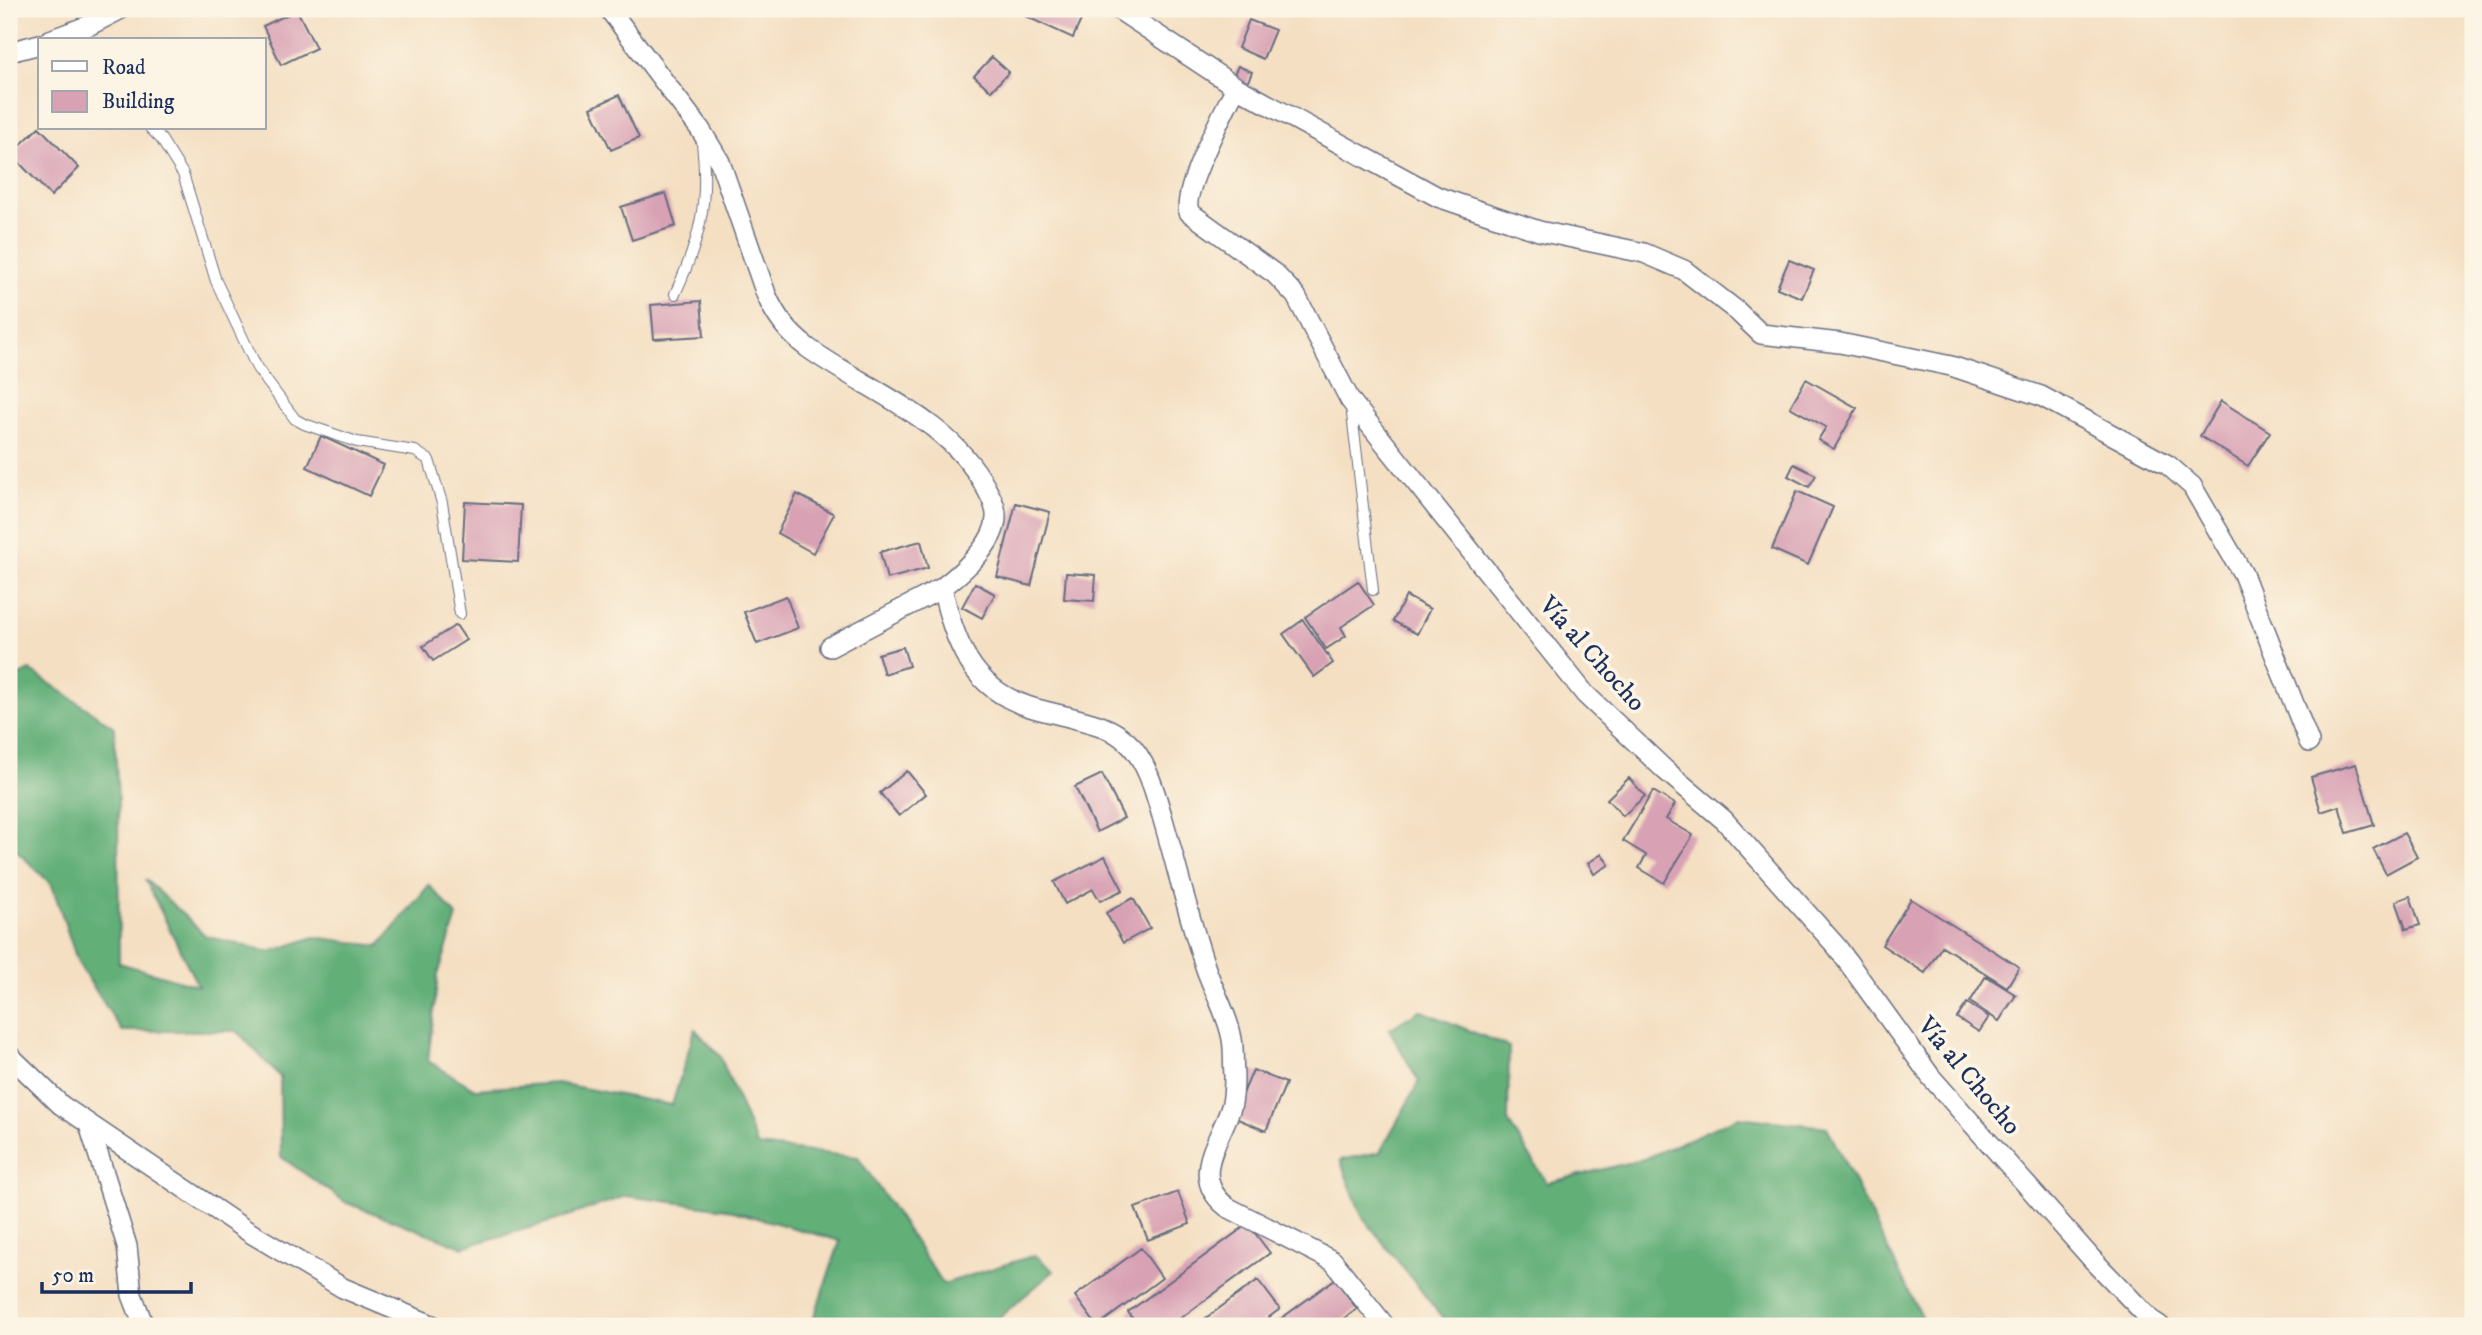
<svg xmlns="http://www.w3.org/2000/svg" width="2482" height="1335" font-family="'IM FELL DW Pica',serif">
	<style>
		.forest { fill: #62af78; stroke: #3e6f6b; stroke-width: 2 }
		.building { fill: #d8a1b4 }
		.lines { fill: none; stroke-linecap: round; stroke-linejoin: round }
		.lane-casing { stroke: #676d81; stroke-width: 12 }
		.street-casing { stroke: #676d81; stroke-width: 22 }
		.lane { stroke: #fff; stroke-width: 10 }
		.street { stroke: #fff; stroke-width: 19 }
		.labels { text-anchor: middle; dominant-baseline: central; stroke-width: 7; stroke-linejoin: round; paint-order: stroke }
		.street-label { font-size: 26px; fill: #1b2f5e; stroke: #fcf5e5 }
	</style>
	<rect width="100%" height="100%" fill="#fcf5e5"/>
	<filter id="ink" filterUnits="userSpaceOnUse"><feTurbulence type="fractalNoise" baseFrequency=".0143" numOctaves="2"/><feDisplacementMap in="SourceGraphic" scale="14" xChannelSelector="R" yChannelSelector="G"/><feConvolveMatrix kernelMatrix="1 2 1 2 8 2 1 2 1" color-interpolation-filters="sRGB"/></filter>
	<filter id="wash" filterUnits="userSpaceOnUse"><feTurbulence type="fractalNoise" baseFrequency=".00686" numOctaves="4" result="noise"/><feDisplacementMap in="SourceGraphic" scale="28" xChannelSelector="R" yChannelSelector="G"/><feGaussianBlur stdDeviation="1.57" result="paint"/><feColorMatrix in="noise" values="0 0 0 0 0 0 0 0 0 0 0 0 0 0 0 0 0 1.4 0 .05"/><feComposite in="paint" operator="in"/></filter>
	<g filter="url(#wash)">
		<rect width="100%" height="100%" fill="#f4dfc2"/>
		<path class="forest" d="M30 670 114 727 118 799 119 963 198 986 145 879 206 936 270 952 314 937 379 946 429 885 457 916 438 975 428 1061 475 1089 557 1083 672 1105 695 1029 720 1056 757 1146 858 1157 943 1284 1035 1255 1054 1271 989 1326H811L840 1241 726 1209 626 1196 556 1220 463 1247 347 1203 281 1157 280 1077 237 1031H122L78 963 52 885 9 843V680Z
			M1420 1010 1509 1047 1508 1121 1547 1183 1644 1159 1738 1117 1827 1127 1926 1326H1449L1362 1216 1340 1160 1380 1152 1419 1082 1389 1029Z"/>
		<g id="blocks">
			<path class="building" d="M1028 9H1086L1073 38 1025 16Z
				M297 10 316 48 281 65 263 26Z
				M1249 20 1275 30 1263 59 1238 48Z
				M992 57 1009 72 991 91 974 76Z
				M1238 66 1252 72 1247 84 1232 78Z
				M619 95 639 138 611 150 591 108Z
				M39 127 79 168 51 196 11 154Z
				M666 193 676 226 632 240 621 207Z
				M1789 260 1814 270 1802 298 1777 288Z
				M701 301 704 336 654 339 651 305Z
				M1806 379 1857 408 1834 449 1818 440 1826 427 1790 407Z
				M2221 401 2270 432 2248 466 2200 436Z
				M321 436 384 465 369 496 307 467Z
				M1794 464 1816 475 1809 487 1788 476Z
				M1797 491 1833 507 1808 565 1772 549Z
				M797 494 834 514 813 553 777 533Z
				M465 502 521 505 518 562 462 559Z
				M1016 503 1050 512 1031 586 997 577Z
				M921 541 928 568 887 579 880 552Z
				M1066 573 1096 575 1094 601 1064 599Z
				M1358 581 1374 605 1341 627 1346 636 1326 649 1305 617Z
				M975 583 995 594 982 618 962 607Z
				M786 596 798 628 757 644 744 612Z
				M1406 596 1430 609 1417 634 1393 621Z
				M1303 620 1333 663 1314 677 1283 634Z
				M456 625 466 640 433 661 423 646Z
				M903 647 909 666 884 674 878 654Z
				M2356 764 2374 825 2347 833 2339 806 2321 812 2311 777Z
				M907 771 926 794 899 816 880 793Z
				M1102 774 1124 818 1097 832 1075 787Z
				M1629 778 1645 796 1623 816 1607 799Z
				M1653 791 1675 804 1666 819 1693 835 1664 883 1639 868 1646 855 1623 841Z
				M2404 833 2417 857 2386 874 2373 849Z
				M1602 854 1609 865 1594 874 1588 863Z
				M1105 856 1123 890 1100 901 1093 889 1065 904 1054 882Z
				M2410 896 2420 925 2406 929 2396 901Z
				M1133 898 1150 928 1123 943 1106 913Z
				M1911 899 2019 967 2007 987 1942 946 1925 973 1882 945Z
				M1986 976 2016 995 1999 1021 1970 1002Z
				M1967 1003 1989 1017 1979 1032 1957 1018Z
				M1253 1070 1286 1083 1266 1131 1233 1117Z
				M1178 1192 1190 1224 1148 1240 1135 1208Z
				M1248 1224 1270 1253 1170 1326H1138L1128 1312Z
				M1141 1248 1162 1278 1097 1326 1075 1296Z
				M1335 1279 1357 1309 1336 1325 1271 1326Z
				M1258 1280 1280 1309 1257 1326H1195Z"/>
		</g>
	</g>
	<g filter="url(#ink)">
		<use href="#blocks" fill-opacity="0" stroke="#676d81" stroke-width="2"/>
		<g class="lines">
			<g class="lane-casing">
				<path id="lane" d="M150 128 161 139 183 174 216 281 257 368 295 419 304 424 357 442 415 451 429 460 442 503 460 614
					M675 294C700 240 709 202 702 143
					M1351 406 1373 590"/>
			</g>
			<g class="street-casing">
				<path id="street" d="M609 9 700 129 720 162 766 294C775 316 789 334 808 348 868 391 950 419 986 488 991 497 997 508 996 518 995 545 961 573 942 588 955 641 970 687 1027 706 1042 711 1058 714 1073 718 1092 723 1111 727 1126 741 1146 758 1155 792 1162 816 1177 867 1189 919 1206 969 1214 992 1228 1015 1232 1039 1234 1050 1233 1063 1234 1076 1234 1086 1234 1097 1231 1107 1220 1142 1188 1177 1227 1207L1333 1261 1385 1326
					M1118 9 1236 87 1438 197 1539 231 1644 253 1684 270 1737 311 1761 334 1840 343 1951 366 2041 396 2168 465 2192 486 2243 574 2309 742
					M50 40 90 25 121 9
					M9 52 40 44
					M1236 87C1225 110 1181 192 1189 212L1275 274 1296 296 1350 400 1585 694 1665 770 1724 820 1837 947 1931 1077 2092 1259 2151 1320 2160 1326
					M830 647 942 588
					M9 1055 61 1105 249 1232 343 1288 434 1326
					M89 1125 127 1246 132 1295 144 1326"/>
			</g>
			<use href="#lane" class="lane"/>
			<use href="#street" class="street"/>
		</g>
	</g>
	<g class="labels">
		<g class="street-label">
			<text transform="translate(1592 654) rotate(48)">Vía al Chocho</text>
			<text transform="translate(1969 1076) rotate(50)">Vía al Chocho</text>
		</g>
	</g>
	<rect width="2482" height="1335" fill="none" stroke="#fcf5e5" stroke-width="35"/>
	<rect x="38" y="38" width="228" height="91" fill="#fcf5e5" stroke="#a2a6af" stroke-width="2"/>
	<rect x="52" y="61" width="35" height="10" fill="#ffffff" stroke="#a2a6af" stroke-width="2"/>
	<text x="102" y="74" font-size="21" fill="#1b2f5e">Road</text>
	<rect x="52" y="91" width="35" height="21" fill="#d8a1b4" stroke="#a2a6af" stroke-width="2"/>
	<text x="102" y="108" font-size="21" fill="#1b2f5e">Building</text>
	<path d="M42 1282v10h149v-10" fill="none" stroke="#1b2f5e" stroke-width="3.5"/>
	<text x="52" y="1282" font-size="21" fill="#1b2f5e" stroke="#fcf5e5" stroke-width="5" paint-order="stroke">50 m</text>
</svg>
